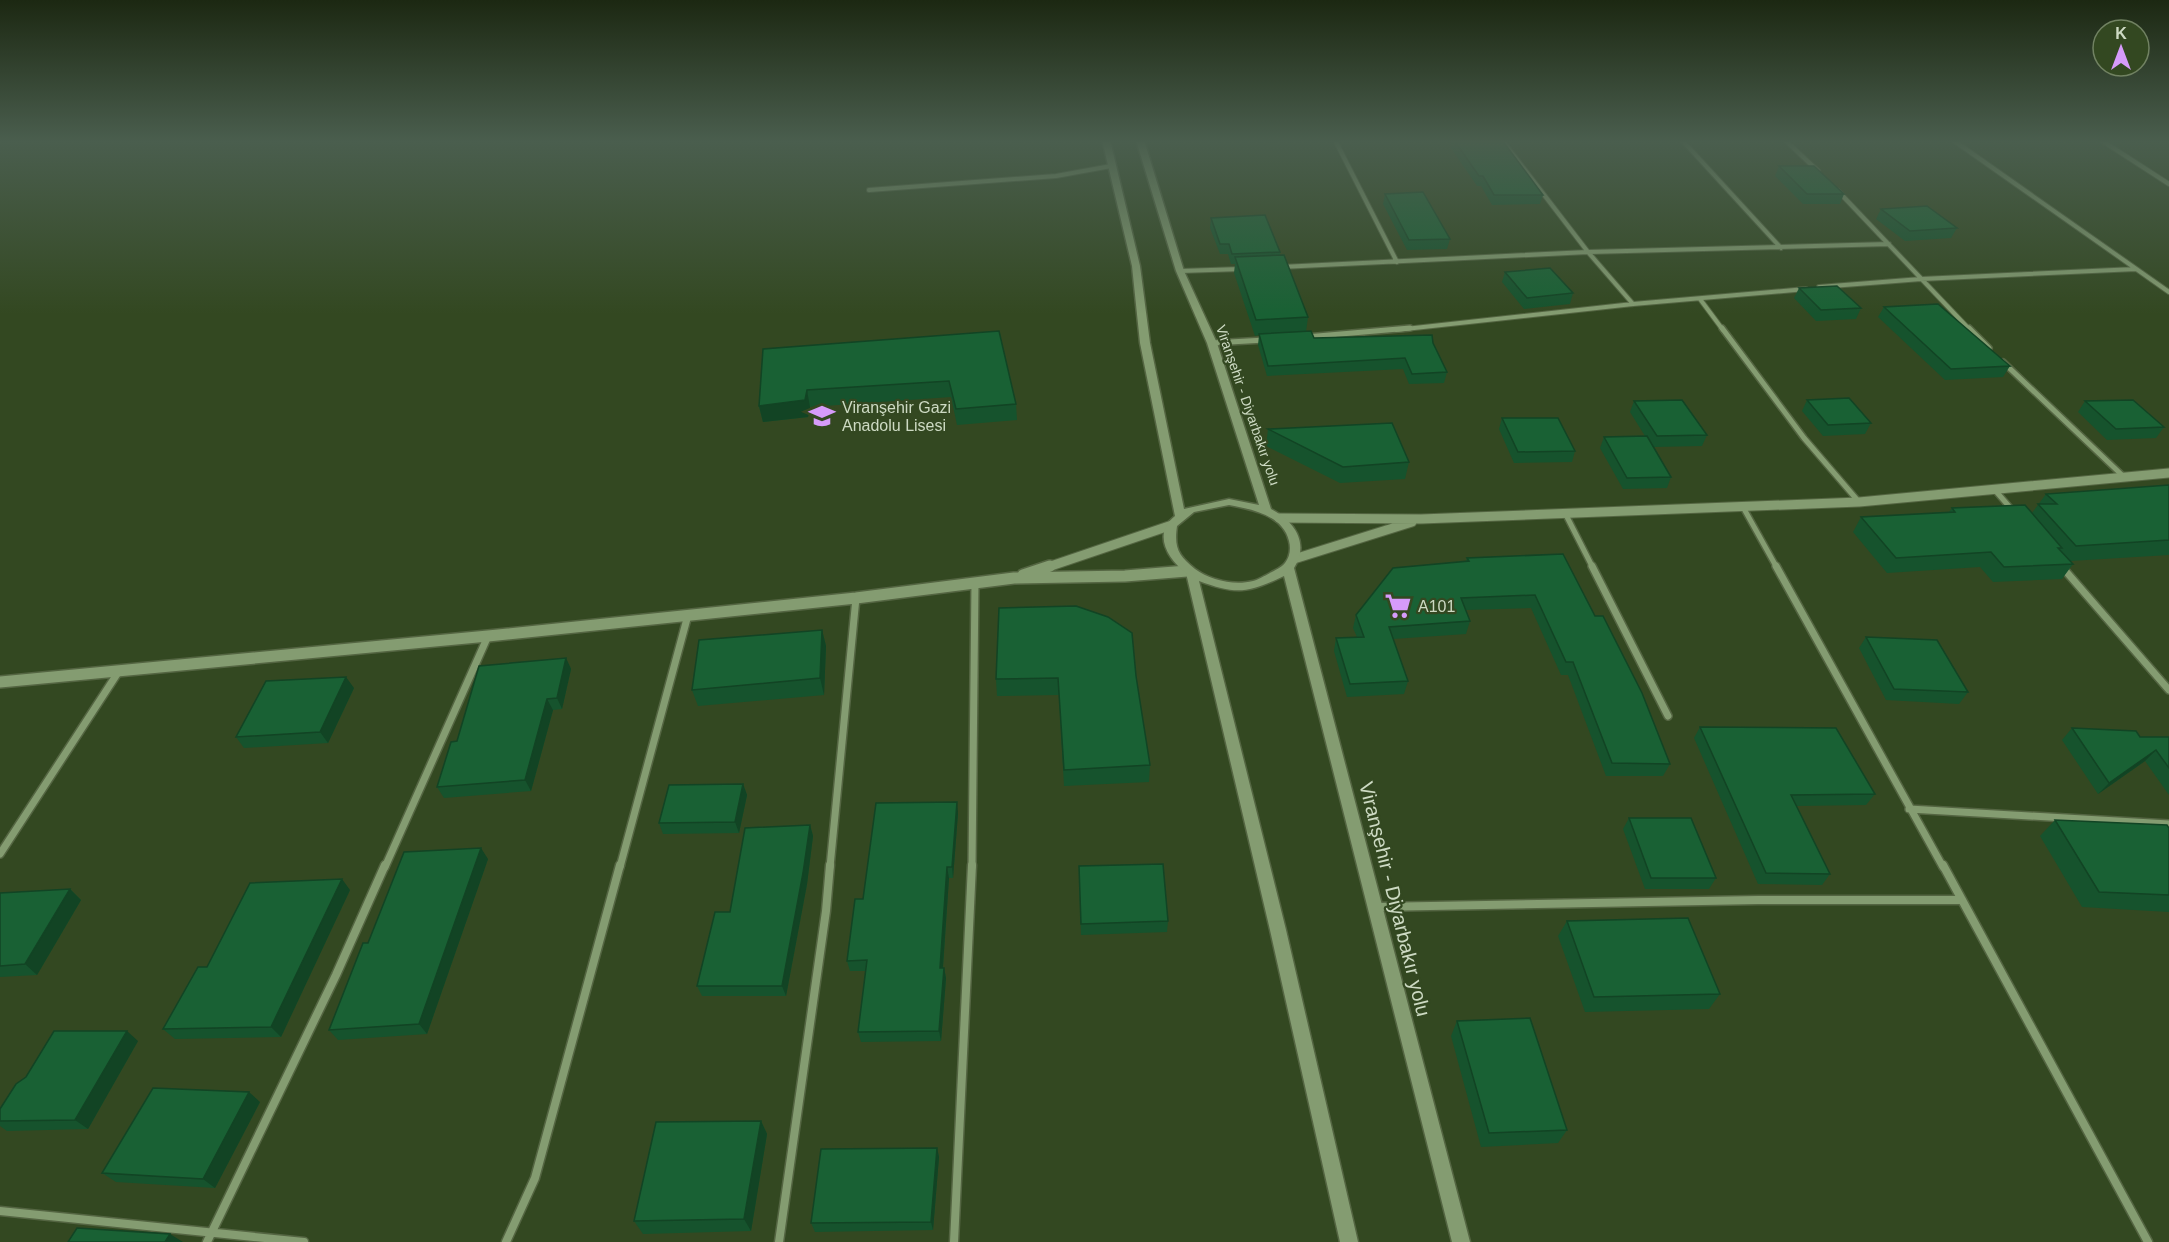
<svg xmlns="http://www.w3.org/2000/svg" width="2169" height="1242" font-family="Arial,sans-serif">
	<style>
		.lines { fill: none; stroke-linecap: round; stroke-linejoin: round }
		.minor-far3-casing { stroke: #546542; stroke-width: 6 }
		.minor-far2-casing { stroke: #546542; stroke-width: 8 }
		.minor-far1-casing { stroke: #546542; stroke-width: 10 }
		.minor-casing { stroke: #546542; stroke-width: 11 }
		.tertiary-far1-casing { stroke: #546542; stroke-width: 11 }
		.tertiary-casing { stroke: #546542; stroke-width: 14 }
		.secondary-casing { stroke: #546542; stroke-width: 3 }
		.minor-far3 { stroke: #849c71; stroke-width: 4 }
		.minor-far2 { stroke: #849c71; stroke-width: 5 }
		.minor-far1 { stroke: #849c71; stroke-width: 7 }
		.minor { stroke: #849c71; stroke-width: 8 }
		.tertiary-far1 { stroke: #849c71; stroke-width: 9 }
		.tertiary { stroke: #849c71; stroke-width: 11 }
		.secondary { fill: #849c71; fill-rule: evenodd }
		.wall { fill: #16532d }
		.shaded-wall { fill: #124424 }
		.building { fill: #196134; stroke: #124424; stroke-width: 1.5 }
		.labels { text-anchor: middle; dominant-baseline: central; stroke-width: 4.5; stroke-linejoin: round; paint-order: stroke }
		.far-street-label { font-size: 14px; fill: #cddac3; stroke: #334821 }
		.poi-label { font-size: 16px; fill: #cddac3; stroke: #334821; text-anchor: start }
		.near-street-label { font-size: 20px; fill: #cddac3; stroke: #334821 }
	</style>
	<rect width="100%" height="100%" fill="#334821"/>
	<g class="lines">
		<g class="minor-far3-casing">
			<path id="minor-far3" d="M1335 140 1397 262
				M1502 140 1588 252 1633 304
				M1682 140 1781 248
				M1785 140 1818 171
				M1953 140 2169 292
				M2101 140 2169 184
				M869 190 1056 176 1111 166
				M1838 191 1970 330
				M1281 267 1588 252 1889 244
				M1180 271 1241 269
				M1819 287 1921 279 2136 269
				M1700 299 1723 330
				M1396 330 1633 304 1806 289"/>
		</g>
		<g class="minor-far2-casing">
			<path id="minor-far2" d="M1722 328 1804 438 1859 502
				M1969 328 1989 348
				M1306 337 1410 328
				M1212 343 1265 340
				M2003 362 2124 477
				M1994 489 2013 511
				M1743 507 1777 568
				M1565 513 1593 568"/>
		</g>
		<g class="minor-far1-casing">
			<path id="minor-far1" d="M1592 566 1668 716
				M1776 566 1943 867
				M2063 568 2169 690
				M1909 809 2169 824
				M0 854 119 671
				M385 867 488 636
				M620 867 688 615
				M830 867 856 598
				M972 867 975 582"/>
		</g>
		<g class="minor-casing">
			<path id="minor" d="M1943 865 2148 1242
				M1376 907 1758 900H1962
				M0 1211 304 1242
				M207 1242 336 975 385 865
				M506 1242 535 1178 620 865
				M779 1242 826 911 830 865
				M954 1242 972 865"/>
		</g>
		<g class="tertiary-far1-casing">
			<path id="tertiary-far1" d="M1279 518 1421 519 1859 502 2169 473
				M1294 559 1412 522
				M1045 568 1172 525"/>
		</g>
		<g class="tertiary-casing">
			<path id="tertiary" d="M1023 575 1050 566
				M0 682 488 636 856 598 1014 578 1125 576 1187 571"/>
		</g>
		<g class="secondary-casing">
			<path id="secondary" d="M1102 140H1110L1140 266 1150 343 1184 509 1229 499 1259 505 1207 343 1176 271 1136 140H1144L1184 271 1217 343 1271 509C1294 521 1310 543 1294 568L1470 1242H1452L1284 576C1248 593 1237 595 1199 581L1286 930 1358 1242H1340L1270 930 1186 573C1168 559 1152 534 1175 516L1140 343 1132 266ZM1229 505C1251 509 1283 515 1289 541 1291 548 1290 557 1285 563 1281 568 1275 570 1270 573 1264 576 1258 580 1253 581 1234 586 1210 580 1195 569 1178 555 1174 548 1177 526L1194 512Z"/>
		</g>
		<use href="#minor-far3" class="minor-far3"/>
		<use href="#minor-far2" class="minor-far2"/>
		<use href="#minor-far1" class="minor-far1"/>
		<use href="#minor" class="minor"/>
		<use href="#tertiary-far1" class="tertiary-far1"/>
		<use href="#tertiary" class="tertiary"/>
		<use href="#secondary" class="secondary"/>
	</g>
	<path class="wall" d="M1452 140H1502L1543 195 1540 204 1492 205 1481 186H1477L1451 148Z
		M1779 166 1844 194 1840 204H1803L1775 176Z
		M1385 194 1450 239 1447 249 1407 250 1383 204Z
		M1881 209 1957 228 1951 238 1905 241 1876 219Z
		M1211 218 1280 252V255L1308 317 1306 332 1314 338 1433 343 1447 372 1444 383 1409 384 1403 369 1267 376 1258 345 1259 335 1255 336 1234 273 1235 264H1231L1228 254H1220L1210 228Z
		M1505 272 1573 293 1570 304 1524 309 1502 282Z
		M1799 288 1861 308 1856 319 1816 321 1794 298Z
		M1884 307 2010 366 2003 377 1945 380 1878 317Z
		M999 331 1016 404 1017 420 957 425 951 397 810 407 808 417 763 422 759 406 763 349Z
		M1807 400 1871 423 1865 434 1823 436 1802 411Z
		M1634 401 1707 435 1702 446 1654 447 1671 477 1667 488 1623 489 1600 448 1604 437 1645 436 1630 412Z
		M2085 401 2164 427 2156 438 2107 440 2078 412Z
		M1502 418 1575 451 1572 462 1514 463 1499 429Z
		M1268 429 1409 462 1405 479 1340 483 1266 446Z
		M2169 485V555L2070 561 2073 564 2062 579 1993 582 1980 567 1887 573 1853 532 1861 517 1949 512 1952 508 2032 513 2046 494Z
		M1563 554 1670 764 1663 776H1606L1568 675H1561L1531 608 1466 610 1470 621 1466 634 1393 639 1408 681 1404 694 1347 697 1334 651 1336 638 1357 637 1353 628 1356 615 1466 561 1467 558Z
		M822 630 826 646 824 695 698 706 692 690Z
		M1866 637 1968 692 1959 704 1886 700 1859 648Z
		M566 658 571 669 562 709 553 710 531 791 444 798 437 787 457 741Z
		M1136 676 1150 765 1149 782 1064 786 1059 695 997 696 996 679Z
		M354 688 328 743 244 748 236 737Z
		M1700 727 1875 794 1866 805 1796 806 1830 874 1822 885 1758 884 1694 738Z
		M2072 728 2140 737H2169V795L2145 761 2098 794 2062 740Z
		M743 784 747 795 739 833 663 834 659 823Z
		M958 813 953 878H949L943 968H944L946 978 941 1041 861 1042 858 1032 866 971H850L847 961 863 899Z
		M1629 818 1716 878 1709 889H1645L1623 829Z
		M2055 820 2169 828V912L2082 907 2040 836Z
		M810 825 813 836 807 884 786 996H702L697 986 730 912Z
		M488 859 427 1034 338 1040 329 1030 368 943Z
		M1079 877 1168 921 1167 932 1081 935Z
		M70 889 81 900 37 975 0 977V893Z
		M350 890 281 1037 175 1039 163 1029Z
		M1567 921 1720 994 1709 1009 1585 1012 1558 936Z
		M1457 1021 1567 1130 1558 1143 1481 1147 1451 1036Z
		M138 1041 88 1129 7 1131 0 1126V1109Z
		M260 1102 215 1188 116 1182 102 1173Z
		M761 1121 767 1134 751 1231 643 1234 634 1221Z
		M937 1148 939 1157 933 1230 815 1232 811 1223Z"/>
	<path class="shaded-wall" d="M807 390 810 407 808 417 763 422 759 406Z
		M822 630 826 646 824 695 820 678Z
		M566 658 571 669 562 709 557 698Z
		M346 677 354 688 328 743 320 732Z
		M547 699 553 710 531 791 525 780Z
		M2156 750 2145 761 2098 794 2109 783Z
		M743 784 747 795 739 833 735 822Z
		M957 802 958 813 953 878 952 867Z
		M810 825 813 836 807 884 786 996 782 986Z
		M481 848 488 859 427 1034 419 1024Z
		M947 867 949 878 942 979 940 968Z
		M342 879 350 890 281 1037 271 1027Z
		M70 889 81 900 37 975 25 964Z
		M944 968 946 978 941 1041 939 1031Z
		M127 1031 138 1041 88 1129 75 1120Z
		M249 1092 260 1102 215 1188 203 1179Z
		M761 1121 767 1134 751 1231 744 1219Z
		M937 1148 939 1157 933 1230 931 1222Z
		M170 1234 183 1242H165Z"/>
	<path class="building" d="M1454 140H1502L1543 195H1494L1483 176H1479Z
		M1779 166H1814L1844 194H1807Z
		M1423 192 1450 239 1409 240 1385 194Z
		M1927 206 1957 228 1910 231 1881 209Z
		M1265 215 1280 252 1232 254 1229 244H1220L1211 218Z
		M1284 255 1308 317 1256 320 1235 257Z
		M1550 268 1573 293 1527 298 1505 272Z
		M1837 286 1861 308 1821 310 1799 288Z
		M1938 304 2010 366 1951 369 1884 307Z
		M999 331 1016 404 956 409 949 381 807 390 805 400 759 406 763 349Z
		M1311 331 1314 338 1432 335 1433 343 1447 372 1412 374 1405 358 1268 366 1259 334Z
		M1849 398 1871 423 1828 425 1807 400Z
		M1682 400 1707 435 1657 436 1634 401Z
		M2133 400 2164 427 2116 429 2085 401Z
		M1502 418H1558L1575 451 1518 452Z
		M1392 423 1409 462 1343 467 1268 429Z
		M1647 436 1671 477 1627 478 1604 437Z
		M2169 485V540L2076 546 2038 504H2057L2046 494Z
		M2025 505 2062 548H2058L2073 564 2004 567 1991 552 1896 558 1861 517 1955 512 1952 508Z
		M1563 554 1595 616H1603L1642 693 1670 764 1612 763 1573 662H1566L1535 595 1461 598 1470 621 1389 627 1408 681 1350 684 1336 638 1364 637 1356 615 1393 568 1469 561 1467 558Z
		M1076 606 1108 617 1132 633 1136 676 1150 765 1064 770 1058 678 996 679 999 608Z
		M822 630 820 678 692 690 699 640Z
		M1866 637 1937 640 1968 692 1894 689Z
		M566 658 557 698 547 699 525 780 437 787 451 742 457 741 479 666Z
		M346 677 320 732 236 737 266 681Z
		M1700 727 1836 728 1875 794 1791 795 1830 874 1766 873Z
		M2072 728 2136 731 2140 737H2169V768L2156 750 2109 783Z
		M743 784 735 822 659 823 669 785Z
		M957 802 952 867H947L940 968H944L939 1031 858 1032 867 960 847 961 855 899H863L876 803Z
		M1629 818H1691L1716 878H1651Z
		M2055 820 2167 825 2169 828V895L2099 892Z
		M810 825 803 873 782 986H697L715 912H730L745 828Z
		M481 848 419 1024 329 1030 363 943H368L404 852Z
		M1163 864 1168 921 1081 924 1079 866Z
		M342 879 271 1027 163 1029 198 967H207L250 883Z
		M70 889 25 964 0 966V893Z
		M1688 918 1720 994 1594 997 1567 921Z
		M1530 1018 1567 1130 1489 1133 1457 1021Z
		M54 1031H127L75 1120 0 1121V1109L16 1084 26 1077Z
		M153 1088 249 1092 203 1179 102 1173Z
		M761 1121 744 1219 634 1221 656 1122Z
		M937 1148 931 1222 811 1223 821 1149Z
		M77 1228 170 1234 165 1242H68Z"/>
	<linearGradient id="sky" x2="0" y2="1"><stop stop-color="#1c2812"/><stop offset="0.45" stop-color="#4a5e4e"/><stop offset="1" stop-color="#4a5e4e" stop-opacity="0"/></linearGradient>
	<rect width="2169" height="314" fill="url(#sky)"/>
	<defs>
		<g id="school-bare" transform="scale(2.07)"><path d="M0-5L7-2L0 1L-7-2ZM-4 1L0 2.5L4 1V4Q0 6-4 4Z" fill="#d69bfa" stroke="#334821" stroke-width="2.5" paint-order="stroke"/></g>
		<g id="supermarket-bare" transform="scale(2.07)"><path d="M-6-5.5h2.5l.6 2H6L4.5 2H-2.5L-4.4-4H-6ZM-1.5 3.2a1.3 1.3 0 1 0 .1 0ZM3 3.2a1.3 1.3 0 1 0 .1 0Z" fill="#d69bfa" stroke="#334821" stroke-width="2.5" paint-order="stroke"/></g>
	</defs>
	<g fill-rule="evenodd">
		<use href="#school-bare" x="822" y="416"/>
		<use href="#supermarket-bare" x="1398" y="606"/>
	</g>
	<g class="labels">
		<g class="far-street-label">
			<text transform="translate(1248 405) rotate(71)">Viranşehir - Diyarbakır yolu</text>
		</g>
		<g class="poi-label">
			<text x="842" y="407">Viranşehir Gazi<tspan x="842" dy="18">Anadolu Lisesi</tspan></text>
			<text x="1418" y="606">A101</text>
		</g>
		<g class="near-street-label">
			<text transform="translate(1395 899) rotate(76)">Viranşehir - Diyarbakır yolu</text>
		</g>
	</g>
	<g transform="translate(2121 48)"><circle r="28" fill="#334821" stroke="#718262" stroke-width="1.5"/>
	<path d="M0-4.5L10 22L0 15L-10 22Z" fill="#d69bfa"/>
	<text y="-9" font-size="16" font-weight="bold" text-anchor="middle" fill="#cddac3">K</text>
	</g>
</svg>
